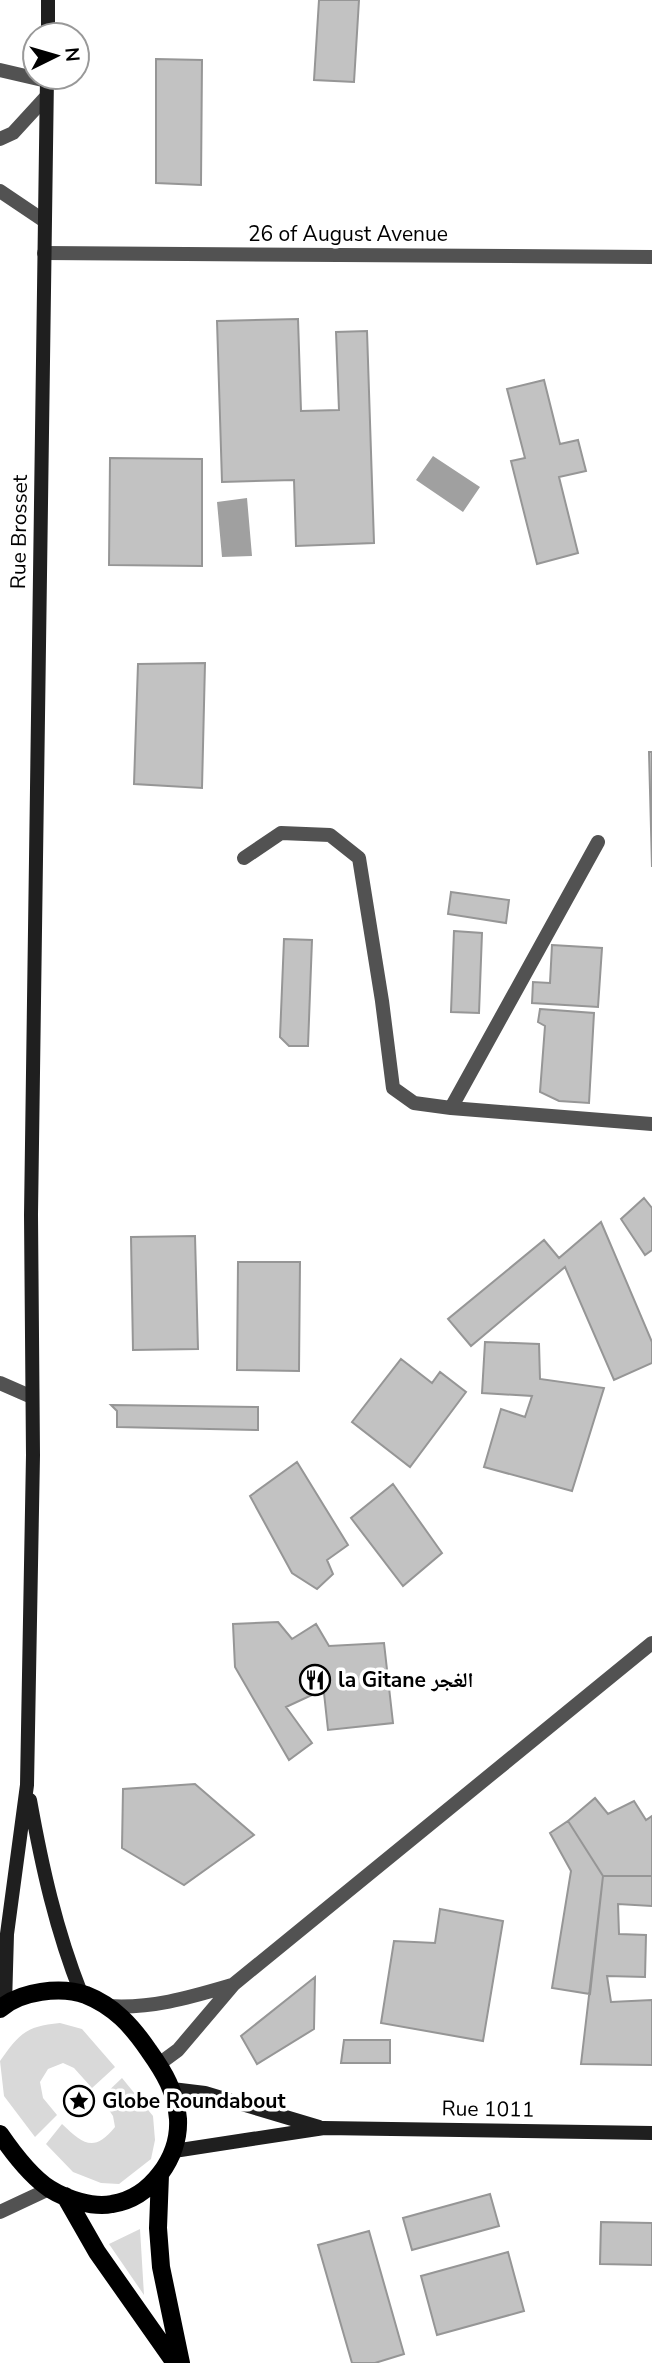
<svg xmlns="http://www.w3.org/2000/svg" width="652" height="2363" font-family="'Nunito Sans','Noto Naskh Arabic',sans-serif">
	<style>
		.green { fill: #d9d9d9 }
		.water { fill: #a0a0a0 }
		.building { fill: #c2c2c2; stroke: #969696; stroke-width: 2 }
		.lines { fill: none; stroke-linecap: round; stroke-linejoin: round }
		.service { stroke: #525252; stroke-width: 14 }
		.minor { stroke: #525252; stroke-width: 14 }
		.secondary { stroke: #1f1f1f; stroke-width: 14 }
		.primary { stroke: #000; stroke-width: 18 }
		.labels { text-anchor: middle; dominant-baseline: central; stroke-width: 7; stroke-linejoin: round; paint-order: stroke }
		.street-label { font-size: 21px; fill: #000; stroke: #fff }
		.poi-label { font-size: 21px; font-weight: bold; fill: #000; stroke: #fff; text-anchor: start }
	</style>
	<rect width="100%" height="100%" fill="#fff"/>
	<path class="green" d="M60 2023 82 2029 115 2067 92 2088 74 2068 63 2063 48 2069 40 2082 43 2098 57 2115 35 2137 4 2096 0 2061C19 2034 26 2026 60 2023Z
		M122 2078 153 2116 155 2140 151 2159 119 2184 101 2183 73 2172 46 2144 62 2124C83 2144 94 2153 115 2127L113 2116 101 2098Z
		M140 2229 144 2295 109 2244Z"/>
	<path class="water" d="M433 456 480 487 463 512 416 480Z
		M247 498 252 556 222 557 217 502Z"/>
	<path class="building" d="M319 0H359L354 82 314 80Z
		M156 59 202 60 201 185 156 183Z
		M298 319 301 411 339 410 336 332 367 331 374 543 296 546 294 480 222 482 217 321Z
		M544 380 560 444 578 440 586 471 559 477 578 553 537 564 511 461 525 458 507 389Z
		M110 458 202 459V566L109 565Z
		M205 663 202 788 134 784 138 664Z
		M649 752H652V867Z
		M451 892 509 900 506 923 448 914Z
		M454 931 482 933 479 1013 451 1012Z
		M284 939 312 940 308 1046H289L280 1037Z
		M552 945 602 948 598 1007 532 1003 533 982 550 983Z
		M540 1009 594 1013 589 1103 559 1101 540 1092 545 1026 538 1022Z
		M644 1198 652 1208V1250L645 1255 621 1219Z
		M601 1222 652 1342V1363L614 1380 565 1267 471 1346 448 1319 544 1240 559 1258Z
		M195 1236 198 1349 133 1350 131 1237Z
		M238 1262H300L299 1371 237 1370Z
		M485 1342 539 1344 540 1379 604 1388 572 1491 484 1467 501 1409 525 1417 532 1396 482 1393Z
		M401 1359 432 1383 440 1372 466 1392 410 1467 352 1422Z
		M111 1405 258 1407V1430L117 1427V1411Z
		M297 1462 348 1545 327 1560 333 1574 317 1589 292 1573 250 1496Z
		M393 1484 442 1553 403 1586 351 1518Z
		M278 1622 292 1639 316 1624 329 1646 384 1643 393 1723 328 1730 324 1693 314 1694 286 1707 312 1743 289 1760 235 1667 233 1624Z
		M195 1784 254 1835 184 1885 122 1848 123 1789Z
		M595 1798 608 1814 634 1801 646 1820 652 1816V1876H603L568 1821Z
		M568 1821 603 1876 590 1994 552 1988 571 1871 550 1833Z
		M603 1876H652V1906L618 1904 619 1934 646 1935 645 1977 607 1976 611 2002 652 2000V2065L581 2064Z
		M440 1909 503 1921 483 2041 381 2023 394 1941 435 1943Z
		M315 1977 314 2029 257 2064 241 2036Z
		M344 2040H390V2063H341Z
		M490 2194 499 2226 412 2250 403 2218Z
		M601 2222 652 2223V2265L600 2264Z
		M369 2231 404 2354 375 2363H352L318 2245Z
		M508 2252 524 2311 437 2335 421 2276Z"/>
	<g class="lines">
		<path class="service" d="M0 70 47 81
			M244 858 281 833 330 835 359 858 382 1001 393 1088 414 1103 451 1108 652 1124
			M451 1108 598 842
			M0 1383 32 1397"/>
		<path class="minor" d="M0 139 13 133 46 97
			M0 191 43 220
			M44 253 652 257
			M108 2006C152 2009 191 1997 232 1985
			M159 2064 178 2050 234 1984 652 1643
			M0 2212 49 2189"/>
		<path class="secondary" d="M48 35V0
			M30 1800C42 1867 56 1930 81 1993
			M5 2004 7 1934 27 1785 33 1455 31 1215 47 77
			M172 2089 205 2093 319 2127
			M174 2151 324 2128 652 2133"/>
		<path class="primary" d="M0 2009C20 1991 61 1986 86 1995 114 2006 132 2026 149 2051 164 2072 176 2092 178 2119 180 2157 151 2198 112 2204 93 2208 66 2199 50 2189 30 2176 13 2153 0 2134
			M160 2175 158 2228 161 2267 181 2363
			M65 2196 97 2252 175 2363"/>
	</g>
	<defs>
		<g id="restaurant-ring" transform="scale(1.575)"><circle r="9.5" fill="#fff" stroke="#000" stroke-width="1.5"/><path d="M-5-6h1v4h1v-4h1v4h1v-4h1v5L-1.5 .5V6h-2V.5L-5-1ZM5-6V6H3V1.5H1.5Q1.5-4 5-6Z" fill="#000"/></g>
		<g id="sight-ring" transform="scale(1.575)"><circle r="9.5" fill="#fff" stroke="#000" stroke-width="1.5"/><path d="M0-6L1.8-2.2L6-1.7L2.9 1.2L3.7 5.4L0 3.3L-3.7 5.4L-2.9 1.2L-6-1.7L-1.8-2.2Z" fill="#000"/></g>
	</defs>
	<g fill-rule="evenodd">
		<use href="#restaurant-ring" x="315" y="1680"/>
		<use href="#sight-ring" x="79" y="2101"/>
	</g>
	<g class="labels">
		<g class="street-label">
			<text x="348" y="234">26 of August Avenue</text>
			<text transform="translate(19 532) rotate(-89)">Rue Brosset</text>
			<text transform="translate(488 2109) rotate(1)">Rue 1011</text>
		</g>
		<g class="poi-label">
			<text x="338" y="1680">la Gitane الغجر</text>
			<text x="102" y="2101">Globe Roundabout</text>
		</g>
	</g>
	<g transform="translate(56 56) rotate(85)"><circle r="33" fill="#ffffff" stroke="#999999" stroke-width="2"/>
	<path d="M0-5L12 26L0 18L-12 26Z" fill="#000000"/>
	<text y="-10" font-size="19" font-weight="bold" text-anchor="middle" fill="#000000">N</text>
	</g>
</svg>
